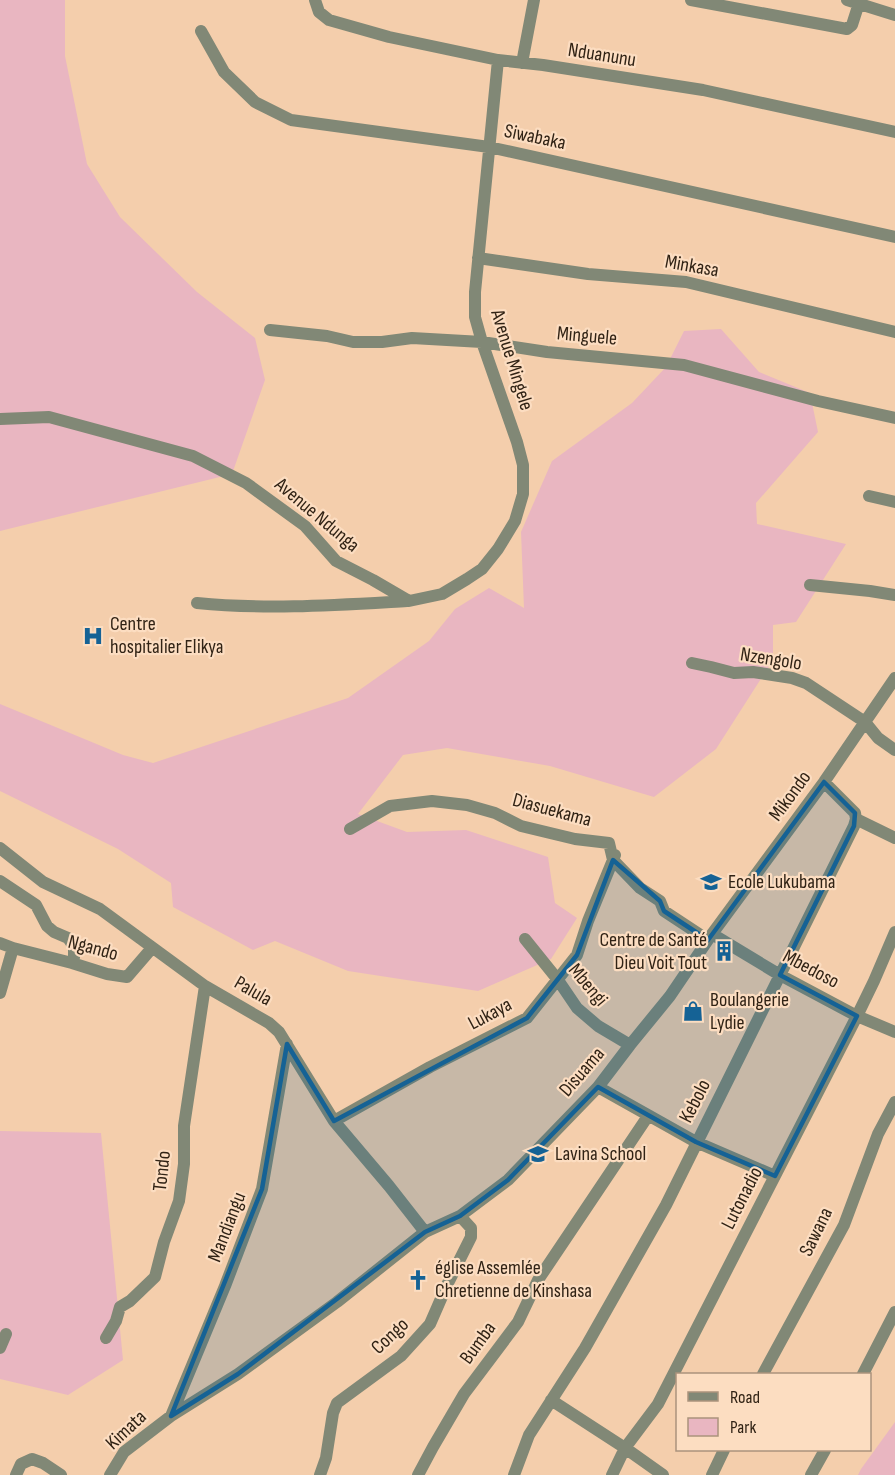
<svg xmlns="http://www.w3.org/2000/svg" width="895" height="1475" font-family="'Sofia Sans Condensed',sans-serif">
	<style>
		.green { fill: #e9b6c1 }
		.lines { fill: none; stroke-linecap: round; stroke-linejoin: round }
		.street { stroke: #818876; stroke-width: 12 }
		.marked { fill: #156295; fill-opacity: 0.2; stroke: #156295; stroke-width: 4.5; stroke-linejoin: round }
		.labels { text-anchor: middle; dominant-baseline: central; stroke-width: 4.5; stroke-linejoin: round; paint-order: stroke }
		.street-label { font-size: 20px; fill: #312315; stroke: #fcddc1 }
		.poi-label { font-size: 20px; fill: #312315; stroke: #fcddc1; text-anchor: start }
	</style>
	<rect width="100%" height="100%" fill="#f4ceac"/>
	<path class="green" d="M0 0H65V56L87 164 120 217 197 292 255 338 265 380 232 474 0 531Z
		M721 329 759 372 810 393 818 432 756 503 757 524 846 544 796 622 773 625V660L716 749 654 797 550 766 447 748 403 755 358 814 407 832 466 830 548 857 555 903 577 918 551 959 478 991 348 971 275 941 253 950 173 907 171 883 118 849 0 791V704L123 755 153 763 348 698 429 641 455 609 489 588 524 608 521 532 552 461 632 403 666 367 684 331Z
		M0 1131 101 1133 123 1360 68 1395 0 1379Z
		M895 1422V1475H858L861 1469Z"/>
	<g class="lines">
		<path class="street" d="M315 0 319 12 329 20 389 37 498 60 543 65 703 90 895 132
			M691 0 847 29 852 25 860 0
			M847 0 895 15
			M201 31 224 72 255 102 291 120 489 147 895 237
			M522 63 534 0
			M478 258 588 274 686 282 895 332
			M270 330 327 336 353 342H382L412 338 482 342 547 352 684 365 818 401 895 418
			M0 419 49 417 193 456 246 483 305 526 336 561 373 580 409 601 442 594 467 579 482 569 498 549 515 521 523 494V465L517 442 482 342 475 317V292L498 60
			M869 496 895 502
			M810 585 870 591 895 595
			M197 603C267 610 337 605 407 601
			M692 663 711 667 734 673 753 672 792 678 806 683 865 722 878 738 895 750
			M856 819 895 838
			M350 829 390 806 432 801 467 805 495 813 521 826 575 839 609 843 613 860 640 888 660 901 664 911 708 940
			M0 848 43 882 100 909 205 986 269 1023 279 1032 334 1121 389 1186 425 1232
			M0 881 36 905 47 926 54 932 68 938 74 947V957L72 963
			M712 934 780 975 857 1016 895 1032
			M525 939 558 980 577 1008 598 1026 630 1045
			M0 943 13 948 72 963 107 974 127 977 152 948
			M0 993 13 948
			M598 1087 696 1142 775 1176
			M334 1121 430 1067 527 1018 577 955 588 921 615 855
			M106 1338 116 1321 120 1307 130 1301 155 1277 164 1242 179 1201 184 1164V1126L205 986
			M0 1348 6 1334
			M763 1374 844 1225 878 1134 895 1102
			M863 1374 895 1312
			M551 1400 625 1448 663 1475
			M171 1416 225 1286 262 1189 287 1044
			M16 1475 21 1464 32 1459 43 1463 61 1475
			M110 1475 124 1452 171 1416 238 1374 337 1302 425 1232 460 1216 508 1180 598 1087 630 1045 670 996 712 934 824 782 895 678
			M320 1475 326 1458 333 1413 337 1403 401 1356 430 1324 447 1285 471 1237V1228L460 1216
			M418 1475 433 1447 464 1394 518 1322 538 1280 648 1116
			M514 1475 529 1435 585 1348 666 1205 854 826 856 819 855 813 824 782
			M612 1475 625 1448 658 1404 857 1016 874 981 895 932
			M712 1475 724 1450
			M811 1475 825 1450"/>
	</g>
	<path class="marked" d="M824 782 855 813 854 826 780 975 857 1016 775 1176 696 1142 598 1087 508 1180 460 1216 425 1232 238 1374 171 1416 262 1189 287 1044 334 1121 527 1018 577 955 613 860 660 901 664 911 708 940Z"/>
	<defs>
		<g id="hospital-bare" transform="scale(1.62)"><path d="M-5-5h3v3.5h4V-5h3V5h-3V1.5h-4V5h-3Z" fill="#156295" stroke="#fcddc1" stroke-width="2.5" paint-order="stroke"/></g>
		<g id="school-bare" transform="scale(1.62)"><path d="M0-5L7-2L0 1L-7-2ZM-4 1L0 2.5L4 1V4Q0 6-4 4Z" fill="#156295" stroke="#fcddc1" stroke-width="2.5" paint-order="stroke"/></g>
		<g id="building-bare" transform="scale(1.62)"><path d="M-4-6H4V6H1V3H-1V6H-4ZM-2.5-4.3h1.7v1.8h-1.7ZM.8-4.3h1.7v1.8H.8ZM-2.5-1h1.7V.8h-1.7ZM.8-1h1.7V.8H.8Z" fill="#156295" stroke="#fcddc1" stroke-width="2.5" paint-order="stroke"/></g>
		<g id="shop-bare" transform="scale(1.62)"><path d="M-5-2.5h2.3a2.7 3.5 0 0 1 5.4 0H5L5.5 6h-11ZM-1.5-2.5h3a1.5 2.3 0 0 0-3 0Z" fill="#156295" stroke="#fcddc1" stroke-width="2.5" paint-order="stroke"/></g>
		<g id="church-bare" transform="scale(1.62)"><path d="M-1.2-6h2.4v3.5h3.3v2.4h-3.3V6h-2.4V-.1h-3.3v-2.4h3.3Z" fill="#156295" stroke="#fcddc1" stroke-width="2.5" paint-order="stroke"/></g>
	</defs>
	<g fill-rule="evenodd">
		<use href="#hospital-bare" x="93" y="636"/>
		<use href="#school-bare" x="711" y="882"/>
		<use href="#building-bare" x="724" y="951"/>
		<use href="#shop-bare" x="693" y="1011"/>
		<use href="#school-bare" x="538" y="1154"/>
		<use href="#church-bare" x="418" y="1280"/>
	</g>
	<g class="labels">
		<g class="street-label">
			<text transform="translate(602 55) rotate(9)">Nduanunu</text>
			<text transform="translate(535 137) rotate(12)">Siwabaka</text>
			<text transform="translate(692 266) rotate(10)">Minkasa</text>
			<text transform="translate(587 336) rotate(5)">Minguele</text>
			<text transform="translate(512 360) rotate(73)">Avenue Mingele</text>
			<text transform="translate(317 515) rotate(40)">Avenue Ndunga</text>
			<text transform="translate(771 659) rotate(9)">Nzengolo</text>
			<text transform="translate(790 796) rotate(-54)">Mikondo</text>
			<text transform="translate(552 810) rotate(15)">Diasuekama</text>
			<text transform="translate(93 948) rotate(15)">Ngando</text>
			<text transform="translate(811 969) rotate(28)">Mbedoso</text>
			<text transform="translate(588 985) rotate(50)">Mbengi</text>
			<text transform="translate(253 991) rotate(30)">Palula</text>
			<text transform="translate(490 1014) rotate(-28)">Lukaya</text>
			<text transform="translate(582 1072) rotate(-49)">Disuama</text>
			<text transform="translate(695 1101) rotate(-63)">Kebolo</text>
			<text transform="translate(162 1171) rotate(-84)">Tondo</text>
			<text transform="translate(742 1198) rotate(-63)">Lutonadio</text>
			<text transform="translate(227 1227) rotate(-69)">Mandiangu</text>
			<text transform="translate(816 1232) rotate(-64)">Sawana</text>
			<text transform="translate(390 1336) rotate(-43)">Congo</text>
			<text transform="translate(478 1343) rotate(-54)">Bumba</text>
			<text transform="translate(126 1430) rotate(-43)">Kimata</text>
		</g>
		<g class="poi-label">
			<text x="110" y="624">Centre<tspan x="110" dy="23">hospitalier Elikya</tspan></text>
			<text x="728" y="882">Ecole Lukubama</text>
			<text x="707" y="940" text-anchor="end">Centre de Santé<tspan x="707" dy="23">Dieu Voit Tout</tspan></text>
			<text x="710" y="1000">Boulangerie<tspan x="710" dy="23">Lydie</tspan></text>
			<text x="555" y="1154">Lavina School</text>
			<text x="435" y="1268">église Assemlée<tspan x="435" dy="23">Chretienne de Kinshasa</tspan></text>
		</g>
	</g>
	<rect x="676" y="1373" width="195" height="78" fill="#fcddc1" stroke="#ab937c" stroke-width="1.5"/>
	<rect x="688" y="1392" width="30" height="9" fill="#818876" stroke="#ab937c" stroke-width="1.5"/>
	<text x="730" y="1403" font-size="18" fill="#312315">Road</text>
	<rect x="688" y="1418" width="30" height="18" fill="#e9b6c1" stroke="#ab937c" stroke-width="1.5"/>
	<text x="730" y="1433" font-size="18" fill="#312315">Park</text>
</svg>
